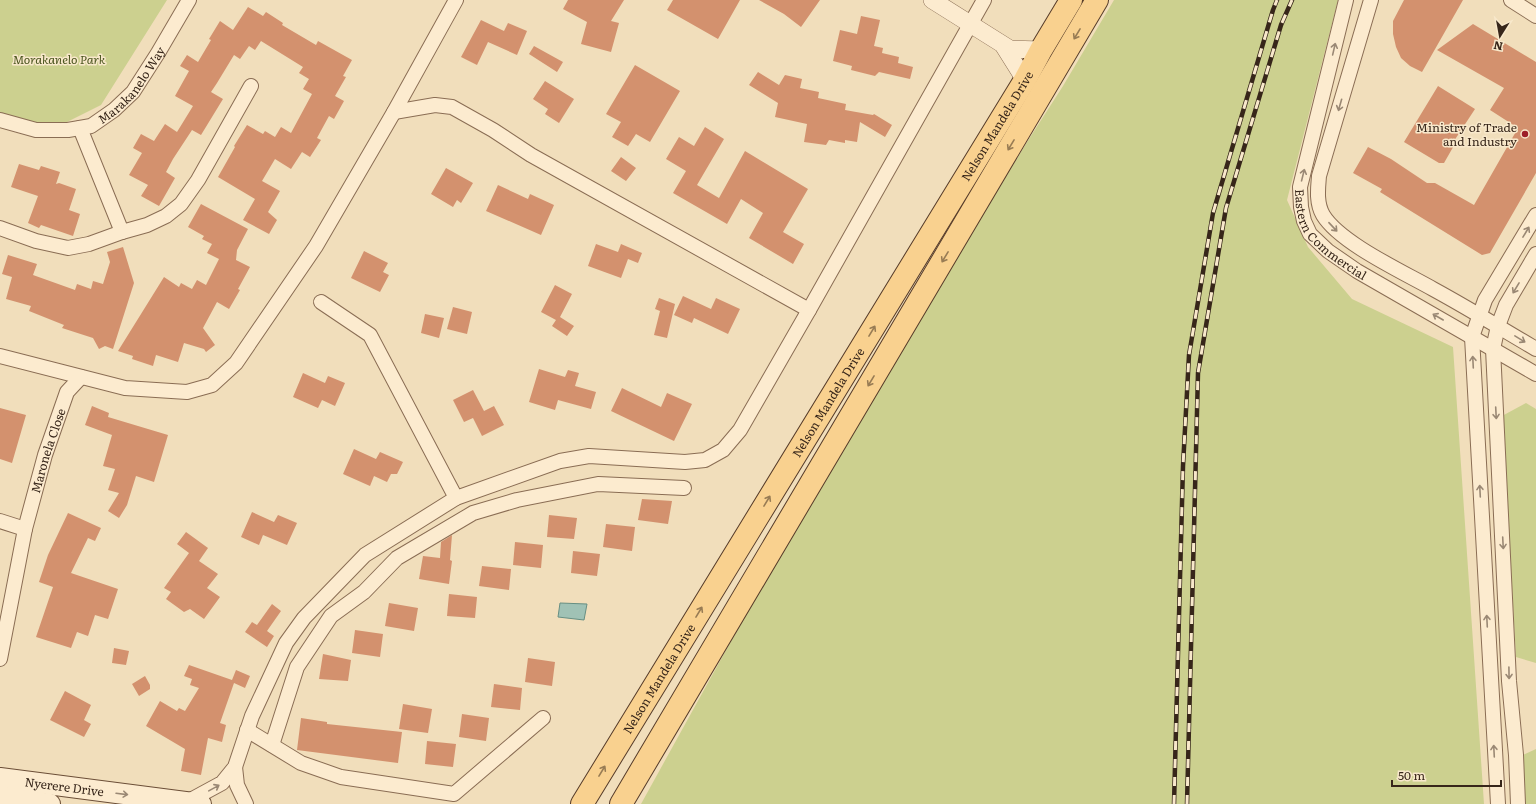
<svg xmlns="http://www.w3.org/2000/svg" width="1536" height="804" font-family="Literata,serif">
	<style>
		.green { fill: #ccd08f }
		.water { fill: #a0c2b5; stroke: #678f83 }
		.building { fill: #d3916e }
		.lines { fill: none; stroke-linecap: round; stroke-linejoin: round }
		.minor-casing { stroke: #8a6d54; stroke-width: 16 }
		.tertiary-casing { stroke: #8a6d54; stroke-width: 18 }
		.secondary-casing { stroke: #6b4e37; stroke-width: 22 }
		.primary-casing { stroke: #563b29; stroke-width: 24 }
		.minor { stroke: #fcebcf; stroke-width: 14 }
		.tertiary { stroke: #fcebcf; stroke-width: 17 }
		.secondary { stroke: #fcebcf; stroke-width: 20 }
		.primary { stroke: #f9d18f; stroke-width: 22 }
		.rail-casing { stroke: #37261a; stroke-width: 4.5 }
		.rail { stroke: #f8e8cb; stroke-width: 3; stroke-dasharray: 9; stroke-linecap: butt }
		.oneway { stroke: #987c54 }
		.oneway2 { stroke: #9a8874 }
		.poi-dot { fill: #9d1f28; stroke: #f8e8cb; stroke-width: 1.5 }
		.labels { text-anchor: middle; dominant-baseline: central; stroke-width: 3; stroke-linejoin: round; paint-order: stroke }
		.park-label { font-size: 12px; font-style: italic; fill: #4b551f; stroke: #f8e8cb }
		.street-label { font-size: 12px; fill: #37261a; stroke: #f8e8cb }
		.poi-label { font-size: 12px; fill: #37261a; stroke: #f8e8cb; text-anchor: end }
	</style>
	<rect width="100%" height="100%" fill="#f1debb"/>
	<path class="green" d="M0 0H167L101 105 65 123 36 130 0 118Z
		M1114 0H1338L1287 200 1308 247 1352 299 1453 347 1484 804H641L757 594 980 219 1027 142 1063 86Z
		M1526 403 1536 409V663L1516 657 1502 416Z
		M1536 749V804H1525L1523 755Z"/>
	<path class="water" d="M560 603 587 604 584 620 558 617Z"/>
	<path class="building" d="M568 0H624L611 21 619 23 611 52 581 44 587 22 563 9Z
		M673 0H740L718 39 667 10Z
		M759 0H820L801 27 784 14Z
		M1404 0H1463L1422 72 1410 66 1401 58 1396 47 1393 34V21Z
		M248 7 263 16 266 12 283 23 282 25 316 45 318 41 352 60 343 76 346 77 335 96 344 101 334 119 329 116 317 138 321 140 310 157 302 152 291 169 275 159 262 181 280 191 268 212 277 220 269 234 243 220 255 199 218 177 235 147 234 146 247 125 263 134 265 131 275 137 281 127 291 133 312 94 303 89 309 79 299 73 303 67 261 41 255 50 249 46 240 59 234 55 217 83 211 92 223 99 201 135 192 130 173 159 166 172 175 178 159 206 141 196 148 185 129 175 142 153 133 148 141 134 154 141 165 124 177 132 193 106 175 96 189 71 180 66 187 55 198 62 211 40 209 39 220 21 233 30Z
		M861 16 880 20 874 46 883 48 882 53 899 57 898 63 913 67 910 79 879 72 875 76 851 70 852 66 833 61 840 30 857 34Z
		M481 20 504 31 508 23 527 31 517 55 488 42 477 65 461 57Z
		M1473 24 1536 62V173L1490 253 1482 255 1380 192 1382 189 1353 173 1368 147 1391 159 1427 183H1435L1474 205 1518 128 1490 110 1504 88 1437 50Z
		M534 46 563 62 557 72 529 54Z
		M635 65 680 91 650 142 636 134 628 146 612 137 621 122 606 114Z
		M758 72 779 85 785 75 802 79 800 88 819 92 818 98 846 104 845 110 873 115 874 114 892 125 885 137 860 122 857 142 845 140V143L829 140 826 145 804 142 807 124 775 117 778 103 749 85Z
		M545 81 574 99 559 123 545 114 548 109 533 99Z
		M1438 86 1475 109 1454 141 1456 142 1444 163H1439L1404 142Z
		M705 127 724 139 697 185 719 198 745 151 808 189 783 232 804 244 793 264 749 238 763 213 741 199 727 224 673 193 686 171 666 159 679 137 694 146Z
		M621 157 636 168 626 181 611 171Z
		M19 164 39 170 41 166 60 172 56 184 59 183 76 189 69 210 80 214 73 236 41 225 39 228 28 223 38 196 11 187Z
		M446 168 473 183 461 203 457 200 453 207 431 194Z
		M498 185 528 199 530 194 554 205 541 235 486 211Z
		M201 204 248 229 237 250 236 260 250 267 238 289 240 290 229 309 217 302 203 328 215 345 206 352 204 349 184 343 178 362 156 355 153 366 132 359 133 356 118 351 164 277 179 287 181 283 192 289 197 280 206 285 219 259 207 253 212 244 202 239 204 236 188 227Z
		M596 244 618 252 621 244 642 253 638 263 628 259 621 278 588 266Z
		M123 247 134 283 113 349 105 346 99 349 93 338 62 328 64 325 29 311 31 306 6 299 12 277 2 274 8 255 37 264 33 275 75 290 77 284 91 289 93 281 103 284 110 262 107 252Z
		M364 251 388 263 383 272 389 275 380 292 351 278Z
		M555 285 572 294 560 317 574 326 567 336 552 326 556 320 541 312Z
		M683 296 711 309 716 298 740 309 728 334 694 318 692 323 674 315Z
		M659 298 675 304 667 338 654 335 660 311 655 309Z
		M453 307 472 312 467 334 447 329Z
		M425 314 444 318 439 338 421 333Z
		M539 369 565 377 568 370 579 373 575 386 596 392 591 409 558 400 555 410 529 402Z
		M303 373 325 383 328 376 345 383 335 406 322 400 318 408 293 397Z
		M622 388 661 407 667 393 692 404 674 441 611 411Z
		M473 390 484 411 494 406 504 425 482 436 473 418 464 422 453 400Z
		M92 406 109 413 108 417 168 435 154 482 136 476 127 505 119 518 108 511 119 493 108 490 115 469 103 466 112 435 85 425Z
		M0 408 26 415 12 463 0 459Z
		M354 449 376 459 380 452 403 462 397 474H391L387 482 374 476 370 486 343 474Z
		M642 499 672 501 668 524 638 520Z
		M252 512 274 522 278 515 297 523 287 545 263 535 259 545 241 537Z
		M68 513 101 528 95 541 88 538 71 573 118 589 108 619 95 615 88 636 77 632 71 648 36 637 53 587 39 582 48 555Z
		M549 515 577 518 574 539 547 537Z
		M606 524 635 527 632 551 603 547Z
		M186 532 208 548 199 561 218 574 207 588 220 597 204 619 190 609 184 612 166 599 171 592 164 588 189 553 177 544Z
		M452 535 450 560 452 561 449 584 419 579 423 556 440 558 441 542Z
		M515 542 543 545 541 568 513 565Z
		M573 551 600 554 597 576 571 573Z
		M482 566 511 569 509 590 479 586Z
		M449 594 477 597 475 618 447 616Z
		M389 603 418 608 414 631 385 626Z
		M272 604 281 611 267 631 274 636 267 647 245 632 252 622 257 625Z
		M355 630 383 634 380 657 352 653Z
		M114 648 129 651 126 665 112 663Z
		M323 654 351 660 348 681 319 679Z
		M528 658 555 662 552 686 525 682Z
		M189 665 232 680 236 670 250 676 245 688 234 683 220 723 226 725 222 742 208 738 201 775 181 771 185 749 146 726 160 701 177 711 179 708 185 711 199 688 190 685 192 679 184 676Z
		M145 676 150 685V689L139 696 132 684Z
		M494 684 522 688 520 710 491 707Z
		M65 691 91 705 84 720 91 724 84 737 50 720Z
		M403 704 432 709 428 733 399 729Z
		M462 714 489 718 486 741 459 737Z
		M301 718 327 722V724L402 732 398 763 297 750Z
		M427 741 456 744 453 767 425 764Z"/>
	<g class="lines">
		<g class="minor-casing">
			<g id="minor">
				<path id="s1" d="M1346 0 1300 187 1301 207 1304 221 1310 234 1328 251 1357 271 1536 374"/>
				<path d="M1371 0 1319 176C1318 188 1316 203 1323 215 1340 243 1403 272 1433 289 1468 308 1502 329 1536 349"/>
				<path d="M1511 0 1536 16"/>
				<path d="M394 112 435 105 452 107 493 130 531 155 809 310"/>
				<path id="s2" d="M0 120 36 130H68L91 126 114 110 133 92 158 53 189 0"/>
				<path d="M80 128 122 232"/>
				<path d="M0 228 36 241 68 248 89 244 122 232 147 225 166 216 181 204 198 180 251 86"/>
				<path d="M321 302 370 335 456 498"/>
				<path d="M0 356 125 388 187 392 212 385 236 363 316 246 394 112 456 0"/>
				<path d="M0 521 25 529"/>
				<path id="s3" d="M0 659 25 529 45 455 67 392 81 377"/>
				<path d="M247 730 301 763 341 777 454 794 543 718"/>
				<path d="M272 745 297 667 331 616 364 592 397 558 473 513 517 500 598 484 684 488"/>
				<path d="M235 767 237 785 246 804"/>
				<path d="M187 802 222 783 235 767 252 716 286 643 304 618 365 555 456 498 560 461 589 456 685 462 705 460 723 450 740 430 809 310 984 0"/>
				<path d="M1498 804 1472 337 1485 300 1536 215"/>
				<path d="M1518 804 1516 755 1509 681 1493 349 1498 326 1506 305 1536 254"/>
			</g>
		</g>
		<g class="tertiary-casing">
			<path id="tertiary" d="M932 0 1010 49 1041 50
				M1003 45 1025 80"/>
		</g>
		<g class="secondary-casing">
			<g id="secondary">
				<path id="s4" d="M0 778 201 804"/>
				<path d="M0 797 50 804"/>
			</g>
		</g>
		<g class="primary-casing">
			<g id="primary">
				<path id="s5" d="M582 804 1025 80 1041 50 1071 0"/>
				<path d="M621 804 1097 0"/>
			</g>
		</g>
		<use href="#minor" class="minor"/>
		<use href="#tertiary" class="tertiary"/>
		<use href="#secondary" class="secondary"/>
		<use href="#primary" class="primary"/>
		<g class="rail-casing">
			<path id="rail" d="M1174 804 1183 466 1189 355 1213 213 1273 10 1277 0
				M1187 804 1198 373 1226 208 1281 25 1292 0"/>
		</g>
		<use href="#rail" class="rail"/>
	</g>
	<defs><path id="oneway-shaft" d="M-6 0H5M1.5-3L5.5 0L1.5 3" fill="none" stroke-width="1.6" stroke-linecap="round" stroke-linejoin="round"/></defs>
	<g class="oneway">
		<use href="#oneway-shaft" transform="translate(1077 34) rotate(121)"/>
		<use href="#oneway-shaft" transform="translate(1011 145) rotate(121)"/>
		<use href="#oneway-shaft" transform="translate(945 257) rotate(121)"/>
		<use href="#oneway-shaft" transform="translate(872 331) rotate(-59)"/>
		<use href="#oneway-shaft" transform="translate(871 381) rotate(121)"/>
		<use href="#oneway-shaft" transform="translate(767 501) rotate(-59)"/>
		<use href="#oneway-shaft" transform="translate(699 612) rotate(-59)"/>
		<use href="#oneway-shaft" transform="translate(602 771) rotate(-59)"/>
	</g>
	<g class="oneway2">
		<use href="#oneway-shaft" transform="translate(1334 49) rotate(-77)"/>
		<use href="#oneway-shaft" transform="translate(1340 105) rotate(106)"/>
		<use href="#oneway-shaft" transform="translate(1303 175) rotate(-76)"/>
		<use href="#oneway-shaft" transform="translate(1333 227) rotate(47)"/>
		<use href="#oneway-shaft" transform="translate(1526 232) rotate(-59)"/>
		<use href="#oneway-shaft" transform="translate(1516 288) rotate(121)"/>
		<use href="#oneway-shaft" transform="translate(1438 317) rotate(-150)"/>
		<use href="#oneway-shaft" transform="translate(1520 339) rotate(31)"/>
		<use href="#oneway-shaft" transform="translate(1473 362) rotate(-93)"/>
		<use href="#oneway-shaft" transform="translate(1496 413) rotate(87)"/>
		<use href="#oneway-shaft" transform="translate(1480 491) rotate(-93)"/>
		<use href="#oneway-shaft" transform="translate(1503 543) rotate(87)"/>
		<use href="#oneway-shaft" transform="translate(1487 621) rotate(-93)"/>
		<use href="#oneway-shaft" transform="translate(1509 673) rotate(89)"/>
		<use href="#oneway-shaft" transform="translate(1494 751) rotate(-93)"/>
		<use href="#oneway-shaft" transform="translate(214 788) rotate(-29)"/>
		<use href="#oneway-shaft" transform="translate(122 794) rotate(7)"/>
	</g>
	<circle class="poi-dot" cx="1525" cy="134" r="4"/>
	<g class="labels">
		<g class="park-label">
			<text x="59" y="59">Morakanelo Park</text>
		</g>
		<g class="street-label">
			<text stroke="none"><textPath href="#s2" startOffset="151">Marakanelo Way</textPath></text>
			<text stroke="none"><textPath href="#s5" startOffset="795">Nelson Mandela Drive</textPath></text>
			<text stroke="none"><textPath href="#s1" startOffset="253">Eastern Commercial</textPath></text>
			<text stroke="none"><textPath href="#s5" startOffset="471">Nelson Mandela Drive</textPath></text>
			<text stroke="none"><textPath href="#s3" startOffset="214">Maronela Close</textPath></text>
			<text stroke="none"><textPath href="#s5" startOffset="147">Nelson Mandela Drive</textPath></text>
			<text stroke="none"><textPath href="#s4" startOffset="65">Nyerere Drive</textPath></text>
		</g>
		<g class="poi-label">
			<text x="1517" y="127">Ministry of Trade<tspan x="1517" dy="14">and Industry</tspan></text>
		</g>
	</g>
	<g transform="translate(1500 36) rotate(191)" stroke="#f8e8cb" stroke-width="3" paint-order="stroke">
	<path d="M0-3L7 15L0 10L-7 15Z" fill="#37261a"/>
	<text y="-6" font-size="11" font-weight="bold" text-anchor="middle" fill="#37261a">N</text>
	</g>
	<path d="M1392 780v6h109v-6" fill="none" stroke="#37261a" stroke-width="2"/>
	<text x="1398" y="780" font-size="12" fill="#37261a" stroke="#f8e8cb" stroke-width="3" paint-order="stroke">50 m</text>
</svg>
